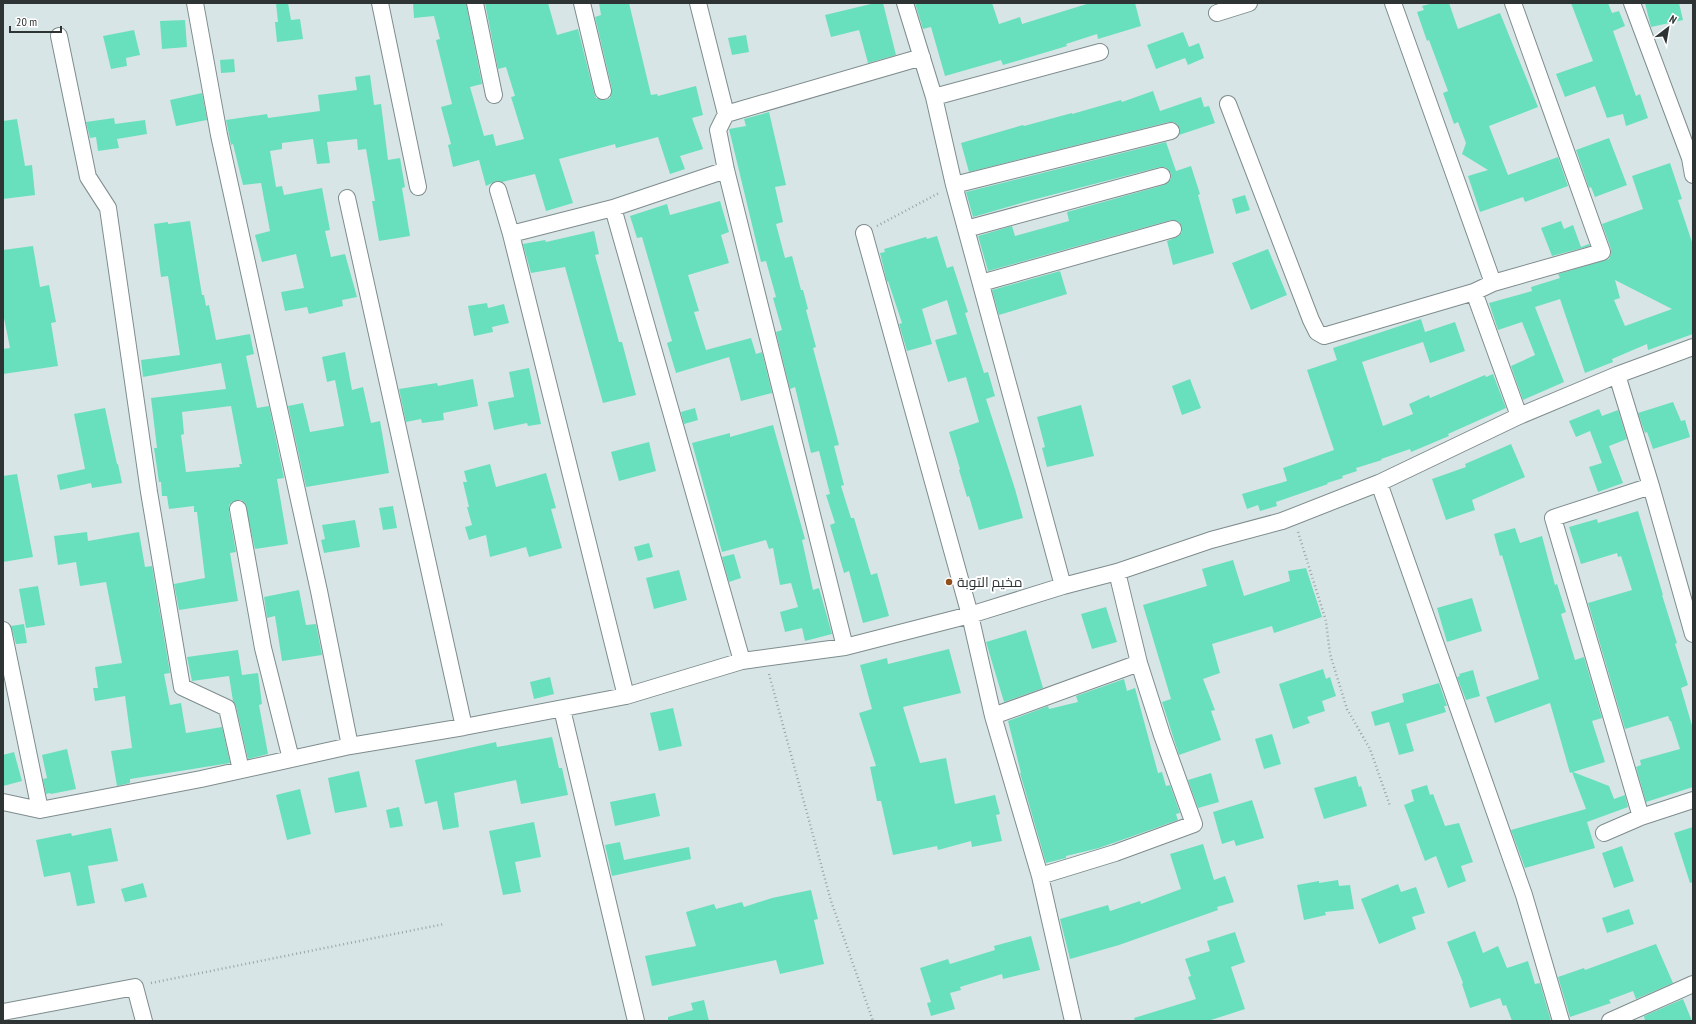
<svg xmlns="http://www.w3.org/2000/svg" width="1696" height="1024" font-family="'PT Sans Narrow',Cairo,sans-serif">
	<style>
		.building { fill: #68e0bd; fill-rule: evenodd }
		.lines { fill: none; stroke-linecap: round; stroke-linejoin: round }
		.minor-casing { stroke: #7f8c8d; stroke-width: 18 }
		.path { stroke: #9aa4a5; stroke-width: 2.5; stroke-dasharray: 1 3; stroke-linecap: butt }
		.minor { stroke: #fff; stroke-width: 16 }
		.poi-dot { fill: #91501b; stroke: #fff; stroke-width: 1.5 }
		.labels { text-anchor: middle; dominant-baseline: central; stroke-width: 4; stroke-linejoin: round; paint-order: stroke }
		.poi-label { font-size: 14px; fill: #2e3334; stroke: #fff; text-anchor: start }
	</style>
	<rect width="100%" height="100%" fill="#d7e5e6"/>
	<path class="building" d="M276 3H288L291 20 300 19 303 39 277 42 275 22H278Z
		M413 3H466L482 84 470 87 484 136 493 134 496 146 524 139 511 97 515 96 506 67 498 69 485 3H548L557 35 578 29 594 93 596 98 605 100 610 98 612 89 595 17 601 15 599 3H629L651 95 657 94 658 96 696 86 703 115 692 118 703 149 680 156 685 169 670 174 658 137 616 148 615 144 559 159 573 203 546 211 535 174 502 182 496 181 486 186 479 160 453 167 448 145 451 144 441 107 452 104 436 40 440 39 434 16 414 18Z
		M875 3H883L896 55 868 63 859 30 831 37 825 15Z
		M915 3H992L999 24 1020 17 1022 24 1090 3H1135L1141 26 1098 39 1097 34 1066 44 1067 46 1003 65 1001 60 945 76 931 27 923 29Z
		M1433 3H1449L1458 29 1500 13 1538 107 1489 126 1508 175 1558 157 1568 186 1525 202 1523 197 1480 212 1468 176 1488 170 1462 154 1466 143 1458 122 1454 124 1443 93 1448 91 1429 40 1427 41 1417 12 1424 10 1422 6Z
		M1571 3H1608L1612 13 1619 11 1625 26 1613 31 1636 96 1640 94 1648 118 1626 126 1623 114 1607 118 1595 86 1565 97 1556 74 1593 61Z
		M1645 3H1679L1683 20 1651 27Z
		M185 20 187 47 162 49 160 21Z
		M134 30 140 55 126 58 127 66 111 69 103 36Z
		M1183 32 1189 47 1199 43 1204 58 1188 65 1185 58 1156 69 1147 45Z
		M746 35 749 52 732 55 728 38Z
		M234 59 235 72 221 73 220 60Z
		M370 75 374 105 381 104 388 160 400 158 405 187 402 188 410 236 379 241 372 201H375L366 149 358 150 357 139 327 142 330 163 317 164 313 139 282 143V149L270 151 276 187 282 186 284 195 322 188 330 230 325 231 331 257 345 254 357 297 342 300 343 306 309 314 307 307 285 311 281 292 304 288 296 254 262 262 255 235 270 231 261 183 243 185 233 144 231 145 226 120 267 114 268 118 320 111 318 95 357 90 355 77Z
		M1153 91 1160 111 1201 97 1204 107 1209 106 1215 123 1179 135 1180 129 1178 125 1174 122H1169L969 172 961 143 1023 125 1024 126 1072 113V114L1121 100 1122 102Z
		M202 93 207 120 176 126 170 100Z
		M769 112 786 185 775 187 783 222 776 224 785 258 792 256 801 290H803L808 309 806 310 816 347 813 348 839 445 834 446 844 485 841 486 851 518H854L871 575 877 573 889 616 863 623 849 571 844 573 830 525 835 523 826 495 830 494 819 451 811 453 795 387 790 389 776 332 782 330 773 298 776 297 766 261 761 262 729 129 746 126 744 119Z
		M114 118 115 124 145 120 147 134 117 139 119 148 98 151 96 137 90 138 86 122Z
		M17 119 25 166 32 165 35 195 3 199V121Z
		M1609 138 1627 185 1595 197 1591 187 1589 188 1576 150Z
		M1166 142 1176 171 1191 166 1200 194 1198 195 1214 253 1173 265 1167 241 1179 236 1182 232V227L1179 222 1171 220 988 271 978 236 1012 226 1015 236 1069 221 1067 212 1164 185 1171 179V173L1165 167H1160L1032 200 973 217 966 192Z
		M1670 163 1682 199 1678 200 1693 245V334L1648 350 1647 344 1612 359 1613 362 1585 373 1560 299 1535 307 1564 382 1523 400 1511 366 1535 355 1522 322 1498 330 1489 303 1532 291 1531 287 1560 278 1558 274 1609 259 1611 254V249L1602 224 1643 209 1632 176ZM1615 280 1672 309 1625 326 1614 300 1620 298Z
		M1245 195 1250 210 1236 214 1232 199Z
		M720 201 729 232 721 235 729 263 688 275 699 311 694 312 706 350 751 338 756 354 762 352 772 393 741 401 729 357 676 373 667 343 672 341 642 237 637 238 630 216 667 204 670 215Z
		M190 221 202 295H204L206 306 209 305 216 340 250 334 254 354 246 356 257 408 269 406 284 478 277 479 288 544 255 549 245 503 241 500 232 502 229 505V511L236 552 230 553 238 601 179 610 174 584 205 578 197 512H194V506L169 509 167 496H162L161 482H159L154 448H157L151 398 226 389 221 363 143 377 141 360 180 355 168 276 161 277 154 224 168 222V224ZM231 406 242 464H239L240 467 186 472 181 435 184 434 182 412Z
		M1561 221 1564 229 1573 225 1581 247 1589 244 1590 246 1552 256 1541 228Z
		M594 231 599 254 595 255 619 342H622L636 395 603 403 565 267 531 273 523 244 545 240 546 242Z
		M937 236 947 268 953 266 968 312 965 313 984 373 988 372 995 396 986 399 1015 489 1023 518 979 530 969 496 967 497 959 470 960 469 949 432 979 422 966 377 948 382 935 340 957 334 947 300 922 309 932 344 907 351 899 324 902 323 888 281 887 282 880 253 885 252 884 249 926 237 927 239Z
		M33 246 40 287 49 285 56 322 51 323 58 366 3 374V349L10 348 3 313V250Z
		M1268 249 1287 295 1251 310 1232 263Z
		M1060 271 1067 294 999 315 992 290Z
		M487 303 488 308 504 304 509 323 492 327 493 332 474 336 468 306Z
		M1421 319 1425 332 1455 322 1465 351 1430 363 1423 342 1362 362 1383 426 1413 414 1409 404 1429 395 1430 398 1485 375 1486 377 1493 374 1506 408 1448 434 1449 436 1411 452 1410 449 1381 459 1382 460 1356 468 1357 471 1342 476 1343 478 1327 483 1328 484 1276 502 1277 506 1260 511 1258 505 1247 509 1242 494 1287 481 1283 468 1334 450 1307 370 1337 360 1333 348Z
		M345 352 352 390 363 387 371 423 380 421 389 473 306 487 288 406 303 403 310 432 344 426 335 380 327 382 322 357Z
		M529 368 541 424 528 426 527 423 494 430 488 402 514 397 509 372Z
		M473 379 478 406 443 413 444 420 422 423 421 419 406 422 399 389 437 383 438 386Z
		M1190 379 1201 408 1182 415 1172 386Z
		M1673 402 1681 421 1685 420 1690 437 1653 449 1647 432 1645 433 1638 413Z
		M1081 405 1094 456 1047 467 1042 448 1045 447 1037 417Z
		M105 408 117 464H118L122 483 92 488 91 483 60 490 57 475 85 469 74 414Z
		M695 408 698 420 684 424 681 412Z
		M1599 409 1602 416 1618 410 1627 439 1609 446 1623 483 1598 492 1589 467 1602 463 1590 431 1576 437 1569 421Z
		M773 425 805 539 802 540 813 590 819 588 832 634 805 641 802 628 785 632 780 612 798 607 791 583 780 585 773 548 769 549 766 540 722 552 692 443 730 433V437Z
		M649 442 656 471 619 481 611 452Z
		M1511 444 1525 477 1472 500 1475 510 1446 520 1432 479 1466 467 1465 464Z
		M490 464 496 487 546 473 556 508 551 509 562 548 529 557 526 547 490 557 486 535 469 540 465 527 472 525 467 507H469L463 482H467L464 471Z
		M17 474 33 557 3 562V476Z
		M393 506 397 528 383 530 379 508Z
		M1638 511 1663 595H1662L1677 643 1675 644 1688 685 1681 688 1693 729V787L1646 802 1636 767 1641 765 1640 760 1680 749 1671 721H1670L1668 716 1625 729 1588 603 1632 590 1621 556 1618 557 1617 553 1581 564 1569 527 1597 519 1598 523Z
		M355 520 360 547 324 553 321 540 325 539 322 525Z
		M1515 528 1520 543 1542 536 1555 585 1557 584 1566 612 1561 614 1575 660 1584 657 1602 718 1592 721 1605 762 1573 772 1609 786 1614 799 1625 795 1628 807 1587 822 1595 848 1525 868 1511 830 1586 809 1572 772 1570 773 1550 703 1495 723 1486 697 1539 679 1502 555 1500 556 1494 534Z
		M87 532 88 541 139 532 145 567 152 566 153 572 170 673 164 674 170 705 181 703 186 733 222 727 230 763 130 779V783L117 786 111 751 132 748 125 696 95 701 93 688H98L95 667 122 663 106 582 80 586 76 562 58 565 54 536Z
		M649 543 653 557 638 561 634 547Z
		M734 554 741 578 729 582 722 557Z
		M1233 560 1244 596 1290 581 1288 571 1306 568 1322 617 1274 633 1272 626 1212 644 1220 673 1203 679 1215 710 1211 711 1221 740 1179 755 1162 702 1171 699 1143 605 1207 586 1202 569Z
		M679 570 687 600 654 609 646 578Z
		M38 586 45 625 26 628 19 589Z
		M299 590 306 625 316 624 322 655 282 661 275 616 267 618 264 597Z
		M1472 598 1482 631 1447 642 1437 608Z
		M1106 607 1117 642 1092 649 1081 614Z
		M24 624 27 643 16 644 11 626Z
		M1026 630 1043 688 1004 702 986 642Z
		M949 649 961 693 903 707 920 763 946 758 955 804 995 795 1000 814 996 815 1002 841 972 847 971 841 938 850 937 846 893 855 881 801H877L870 767 876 766 859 713 872 709 860 665 887 658 888 664Z
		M238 650 242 675 258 673 262 704 259 705 268 754 248 759 236 706 233 701 229 676 192 681 187 657Z
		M1323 669 1326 679 1330 677 1336 696 1322 701 1325 711 1307 717 1310 723 1293 729 1279 684Z
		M1473 670 1480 696 1466 700 1457 677 1460 676 1459 674Z
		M550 677 554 694 534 699 530 682Z
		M1124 679 1127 691 1135 688 1158 773 1162 772 1166 786 1170 785 1180 813 1176 814 1178 820 1099 848 1066 856V858L1046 863 1020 773H1021L1008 721 1048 706 1049 709 1078 702 1076 696Z
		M1439 683 1447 706H1444L1446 712 1406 724 1414 751 1399 755 1389 722 1375 726 1371 712 1404 702 1402 694Z
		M673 708 682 746 659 751 650 713Z
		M1272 734 1281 764 1264 769 1255 739Z
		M552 737 559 768H562L568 795 521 804 516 780 454 793 459 827 443 830 437 801 425 804 415 760 496 742 497 747Z
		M67 749 76 789 51 794 50 793 46 794 43 779 47 778 42 755Z
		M14 752 22 781 3 786V755Z
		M359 771 367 807 335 813 328 778Z
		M1211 773 1219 802 1198 808 1188 780Z
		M1356 776 1359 787 1361 786 1367 806 1324 819 1314 788Z
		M1427 785 1430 795 1433 794 1445 826 1459 823 1473 862 1461 866 1466 881 1448 888 1436 856 1425 861 1404 805 1414 801 1411 790Z
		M300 789 311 834 287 840 276 795Z
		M655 793 660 816 615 826 610 802Z
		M1252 800 1264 838 1236 846 1234 840 1222 844 1213 812Z
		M399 807 403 826 390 828 386 810Z
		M534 822 541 857 515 862 521 892 503 895 489 831Z
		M1693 827V882L1690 883 1674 833Z
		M111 828 118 861 88 866 95 903 77 906 70 872 44 877 36 840 71 833 72 836Z
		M620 842 624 860 689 847 691 859 612 876 605 845Z
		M1203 844 1214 880 1225 876 1234 902 1217 907 1218 910 1119 945 1070 959 1060 919 1108 905 1110 911 1140 901 1141 904 1181 889 1170 854Z
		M1622 846 1634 881 1614 888 1602 853Z
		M1338 880 1339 886 1350 885 1354 909 1325 912 1326 915 1304 920 1297 885 1319 881V883Z
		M143 883 147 897 125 902 121 889Z
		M1398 884 1401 892 1416 887 1425 913 1412 917 1416 929 1379 944 1361 899Z
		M811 890 818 919 814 920 824 964 780 974 776 960 652 986 645 956 696 946 686 912 714 904 716 909 742 902 744 907 772 898Z
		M1629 909 1634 924 1607 933 1602 918Z
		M1475 931 1483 953 1498 946 1507 968 1528 961 1535 984 1540 983 1551 1021H1512L1506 1005 1503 1006 1500 998 1470 1008 1462 984 1463 983 1447 942Z
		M1235 932 1245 962 1231 967 1245 1009 1208 1021H1135L1134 1018 1196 999 1188 977 1191 976 1185 959 1210 951 1207 941Z
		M1031 936 1040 970 1003 979 1002 974 960 987 961 990 950 993 955 1009 931 1016 927 1003 931 1002 920 968 948 959 950 964 995 950 994 946Z
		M1656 944 1673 983 1636 999 1633 991 1609 1000 1611 1003 1570 1017 1558 977 1584 968 1585 970Z
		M1683 999 1692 1021H1645L1644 1016Z
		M704 1000 709 1021H668V1017L693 1010 691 1003Z"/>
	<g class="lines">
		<g class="minor-casing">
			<path id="minor" d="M195 3 219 135 319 591 350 746
				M380 3 418 187
				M475 3 494 95
				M582 3 603 91
				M698 3 726 114 718 130 726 170 845 647
				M905 3 934 97 954 185 1063 586
				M1393 3 1493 283
				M1632 3 1690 158 1693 175
				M1217 13 1249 3
				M59 36 88 177 108 208 149 492 182 687 227 708 241 770
				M934 97 1100 52
				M1228 104 1311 320 1317 332 1324 336 1474 292 1519 416
				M726 114 922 57
				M954 185 1171 131
				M498 190 511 234 626 696
				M347 198 464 727
				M613 208 742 661
				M966 229 1162 176
				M864 233 970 615 993 716 1040 876 1073 1021
				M511 234 613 208 726 170
				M981 283 1173 229
				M1474 292 1493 283 1602 252 1513 3
				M1617 375 1651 486 1693 634
				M1379 483 1524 895 1561 1021
				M238 509 263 648 291 759
				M3 630 40 810
				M562 709 636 1021
				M993 716 1139 663
				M3 802 40 810 201 779 350 746 464 727 626 696 742 661 845 647 970 615 1063 586 1117 572 1211 540 1282 521 1379 483 1519 416 1617 375 1693 347
				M1641 817 1553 518 1651 486
				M1604 833 1641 817 1693 800
				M1040 876 1115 853 1194 824 1162 735 1139 663 1117 572
				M3 1012 135 987 144 1021
				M1610 1021 1693 984"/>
		</g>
		<path class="path" d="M877 226 939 193
			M1298 532 1326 621 1330 654 1347 709 1370 749 1390 806
			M769 674 831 901 873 1021
			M151 983 444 924"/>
		<use href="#minor" class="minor"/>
	</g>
	<circle class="poi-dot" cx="949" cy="582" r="4"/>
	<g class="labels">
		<g class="poi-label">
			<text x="957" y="582">مخيم التوبة</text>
		</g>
	</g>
	<rect width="1696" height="1024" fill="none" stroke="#2e3334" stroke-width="8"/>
	<g transform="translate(1668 28) rotate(31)" stroke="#ffffff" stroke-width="3" paint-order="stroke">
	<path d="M0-3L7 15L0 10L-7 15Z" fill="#2e3334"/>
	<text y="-6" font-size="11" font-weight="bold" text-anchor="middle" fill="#2e3334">N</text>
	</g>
	<path d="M10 26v6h51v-6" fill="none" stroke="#2e3334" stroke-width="2"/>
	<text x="16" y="26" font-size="12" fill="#2e3334" stroke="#ffffff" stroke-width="3" paint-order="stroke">20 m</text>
</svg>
